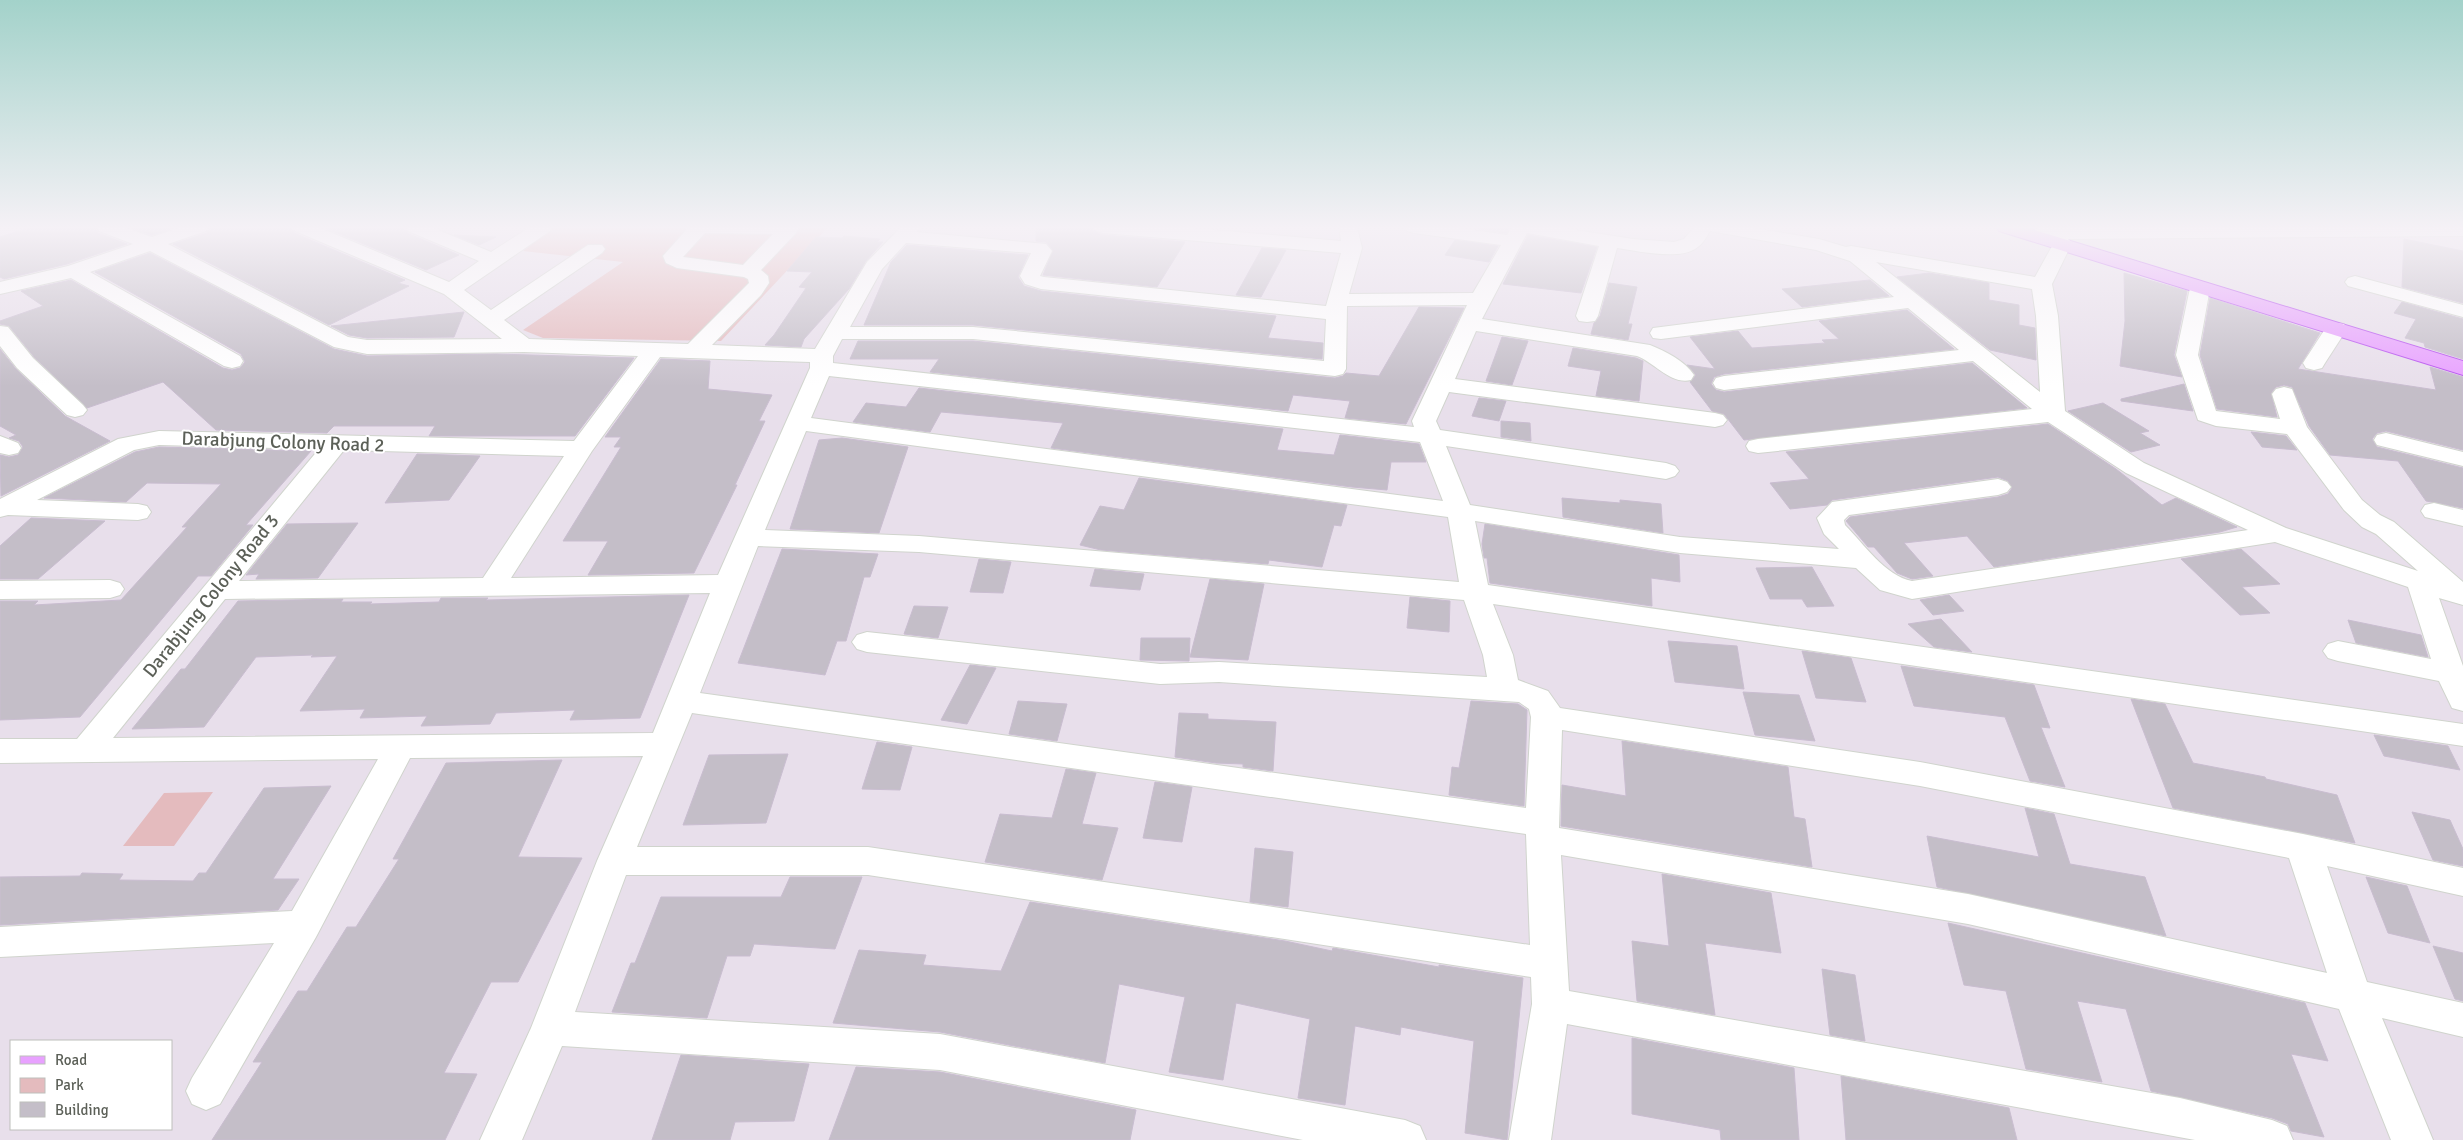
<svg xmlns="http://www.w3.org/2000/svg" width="2463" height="1140" font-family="Signika,sans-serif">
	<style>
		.green { fill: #e4bbbe }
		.building { fill: #c4bec8; stroke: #c9bdd0 }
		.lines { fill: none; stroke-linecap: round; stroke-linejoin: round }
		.minor-casing { stroke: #d0d4cd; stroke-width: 2 }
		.major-casing { stroke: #b853f0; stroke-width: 2 }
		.minor { fill: #fff; fill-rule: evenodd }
		.major { fill: #e8a1ff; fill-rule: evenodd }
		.labels { text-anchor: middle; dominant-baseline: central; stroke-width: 4; stroke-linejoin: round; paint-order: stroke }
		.street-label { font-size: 19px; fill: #5c6058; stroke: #fff }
	</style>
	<rect width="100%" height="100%" fill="#e8dfeb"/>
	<path class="green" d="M553 227H828L721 341 543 338 523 330 623 262 523 251Z
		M213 792 174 846H123L164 793Z"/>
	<path class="building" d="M31 227H95L98 233 127 244 67 264 4 279 0 277V237Z
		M128 227H176L152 235Z
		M210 227H291L294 233 405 280 398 283 409 286 329 325 173 244 207 233Z
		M323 227H404L407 233 459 255 426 270Z
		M1036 227H1091L1094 232 1103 235 1185 242 1157 287 1043 275 1053 250 1046 242 1036 241Z
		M1465 227H1500L1509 228 1506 233Z
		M454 235 496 237 479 245Z
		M1528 235 1597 247 1581 293 1503 284Z
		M844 236 880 239 877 242H883L866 261 849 289 804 339 801 347 765 345 774 335 806 288 799 287 812 272 787 271 816 237 842 238Z
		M2404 239 2463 251V303L2402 287Z
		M1455 240 1498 246 1489 262 1445 255Z
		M907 245 1028 255 1018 277 1024 286 1041 291 1276 316 1268 338 1323 343 1322 359 973 325H864L891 262Z
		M1262 248 1286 250 1261 297 1236 295Z
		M150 253 334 349 367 356 496 354 634 358 575 436H429L435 426H334L327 433 216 430 163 382 87 408 34 357 9 326 0 324V321L43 306 21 291 71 280 223 368 232 370 240 368 245 362 241 354 95 272Z
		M1929 273 1989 283V300L2019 305V325L2035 328 2036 360 1990 350 1897 277Z
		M2124 273 2187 291 2174 355 2182 377 2120 366 2125 321Z
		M1870 280 1889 296 1802 307 1782 289Z
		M1609 283 1637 287 1628 324H1632L1628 340 1591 334 1594 323 1600 316Z
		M2210 298 2320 333 2298 369 2436 390 2430 367 2463 377V450L2386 431 2377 433 2372 439 2377 447 2463 468V508L2426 501 2398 461 2330 455 2309 426 2292 387 2284 385 2276 387 2271 393 2277 417 2217 409 2200 355Z
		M2402 302 2463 319V359L2425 347 2424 343 2405 338 2416 319 2394 313Z
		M1419 307 1464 308 1406 424 1345 418 1350 401 1293 395 1288 411 930 372 939 359H850L858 341H973L1335 378 1343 376 1346 373 1379 376Z
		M1907 310 1954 349 1724 374 1714 377 1711 384 1716 390 1724 392 1972 363 2027 408 1744 440 1724 414 1712 411 1690 382 1696 375 1687 365 1715 369 1690 337 1738 331 1752 348 1825 343 1822 340 1839 339 1819 321Z
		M464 312 454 337 367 338 349 335 331 326Z
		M1502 337 1528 341 1512 385 1486 381Z
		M1573 348 1636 358 1643 361 1639 401 1596 396 1601 371 1568 366Z
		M0 349 16 369 65 416 110 441 1 496 0 455 9 457 18 455 23 447 19 441 9 438 16 435 0 426Z
		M661 359 710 361 708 389 772 395 759 421H765L735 485H737L694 573 588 575 608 541H563L621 447H614L621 437H605Z
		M2184 384 2193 411 2121 401V399Z
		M919 388 1283 429 1277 450 1334 455 1340 435 1419 444 1426 462H1391L1387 490 1352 487 1051 448 1063 423 941 412 930 432 853 422 866 403 906 407Z
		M1479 398 1506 401 1499 421 1472 416Z
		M2103 403 2149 431 2140 433 2160 445 2131 452 2068 411Z
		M1501 421 1530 423 1531 441 1501 437Z
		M2048 424 2116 469 2162 505 2176 498 2237 527 2220 532 1994 567 1967 536 1904 543 1933 576 1912 579 1897 573 1874 547H1868L1846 521 1850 517 1998 497 2008 494 2012 488 2008 481 1998 477 1832 500 1827 505 1790 509 1770 483 1809 479 1786 452Z
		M2251 432 2286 436 2297 450 2262 447Z
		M842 438 908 447 879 533 790 529 819 440Z
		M159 447 311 451 246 525H253L211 576H198L80 717 0 720V601H38L34 605 121 600 187 527H182L221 484 147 483 126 502 44 498 135 452Z
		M417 454 480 456 449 500 385 503Z
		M1139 478 1347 505 1341 526 1334 525 1322 567 1269 560 1268 564 1101 550 1080 545 1100 506 1124 510Z
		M1562 498 1620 503V500L1661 504 1663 533 1563 517Z
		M31 518 105 521 38 579H0V546Z
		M358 523 318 578 256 579 259 574 246 575 287 524Z
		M1485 524 1679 555 1680 582 1651 578 1652 606 1490 583 1487 558H1484L1482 544Z
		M782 549 878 554 870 577H864L846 641H837L825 675 738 663Z
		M2241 549 2280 584 2242 587 2270 613 2240 615 2181 559Z
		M979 559 1011 562 1003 593 970 592Z
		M1812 567 1834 606 1807 607 1802 599H1770L1756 568Z
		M1095 569 1144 574 1140 590 1090 586Z
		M1210 579 1264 584 1248 660 1190 657Z
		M689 595 640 718 570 720 575 710 496 713 490 724 421 726 427 716 360 718 365 709 300 711 337 656 311 657 313 655 256 657 204 727 132 729 181 669H185L238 601 343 599 341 602H372L370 604 439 602 441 598H488L486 600Z
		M1949 595 1964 611 1933 615 1920 600Z
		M1410 597 1450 601 1449 632 1407 628Z
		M914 606 948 607 938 638 904 634Z
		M1941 619 1972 652 1934 647 1908 624Z
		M2348 620 2421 635 2428 657 2356 643Z
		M1141 638H1190L1189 661 1140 660Z
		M1668 641 1737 646 1744 689 1675 682Z
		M1802 651 1851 658 1866 702 1816 698Z
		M970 665 996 668 967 724 941 720Z
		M1901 666 2034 685 2050 728 2041 727 2065 787 2030 781 2005 717 1914 706Z
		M1743 692 1799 695 1815 741 1755 735Z
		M2131 699 2165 704 2193 763 2265 777 2266 779 2337 795 2355 843 2173 808Z
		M1018 701 1067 704 1057 741 1009 734Z
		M1471 701 1518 704 1527 710 1524 806 1449 795 1452 767 1459 768Z
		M1179 713 1208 714V719L1276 722 1273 771 1243 767V764L1216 763 1175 757Z
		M2374 735 2448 746 2460 770 2384 756Z
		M1622 741 1788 767 1794 817 1805 819 1812 867 1561 826 1562 785 1626 796Z
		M877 742 912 747 900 790 862 789Z
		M788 754 766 823 683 825 709 755Z
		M562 760 518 857 582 858 518 982H491L444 1073 477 1074 445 1140H212L262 1062H253L298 991H307L347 927H356L399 859H393L446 763Z
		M1066 769 1096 773 1082 824 1118 828 1102 880 985 862 1000 814 1052 818Z
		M1155 782 1192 787 1182 842 1143 838Z
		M331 786 273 879H299L278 910 0 925V877L80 876 82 873 123 874 119 880 193 881 199 873H206L264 788Z
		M2025 808 2054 814 2070 864 2145 877 2166 936 1937 887 1927 836 2039 857Z
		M2412 812 2450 820 2463 849V866L2433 860Z
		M1255 848 1293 852 1288 907 1250 902Z
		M1662 874 1771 893 1781 953 1705 943 1715 1015 1637 1001 1632 941 1669 946Z
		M790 877H862L835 949 754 944 750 956H727L707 1018 612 1012 631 963H635L661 897H781Z
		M2366 877 2407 886 2430 943 2388 933Z
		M1030 902 1285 941 1332 951 1333 948 1439 967V965L1523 978 1507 1140 1465 1133 1474 1041 1401 1027 1400 1035 1355 1026 1345 1105 1298 1098 1310 1019 1236 1003 1223 1080 1169 1072 1185 997 1119 984 1105 1063 940 1032 833 1023 859 950 926 955 923 965 1001 971Z
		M1948 923 2305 1003 2328 1061 2291 1054 2324 1137 2291 1131 2288 1124 2272 1118 2151 1091 2126 1009 2077 1001 2102 1082 2026 1069 2006 991 1964 985Z
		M2433 946 2463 953V1001L2455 999Z
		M1822 969 1855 975 1865 1041 1830 1035Z
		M1632 1038 1794 1068 1799 1140H1721L1720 1130 1632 1114Z
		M681 1055 809 1064 794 1121 735 1122 730 1140H652Z
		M856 1067 940 1072 1136 1110 1130 1140H829Z
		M1841 1076 2009 1108 2017 1140H1846Z"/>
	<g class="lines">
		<g class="minor-casing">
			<path id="minor" d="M97 227H123L152 237 181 227H208L206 231 168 244 348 337 367 340 502 339 444 294 295 231 293 227H318L449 282 479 261 408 231 406 227H431L491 252 530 227H552L550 231 464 290 491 310 588 245H602L605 249 602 253 504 320 529 339 688 344 749 283 748 279 744 277 677 268 666 263 663 256 689 227H797L799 229 796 233 761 270 768 276 769 283 761 295 712 345 815 349 867 262 901 227H920L916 232 1046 244 1052 251 1040 276 1044 277 1326 306 1341 253 1103 233 1096 231 1093 227H1179L1341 241 1339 227H1357L1362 248 1349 294 1473 293 1501 245 1414 233 1407 231 1405 227H1453L1507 235 1512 227H1556L1633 239 1674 242 1684 239 1694 227H1748L1819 239 1846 247 1851 246 2035 277 2056 239 2035 237 2032 233 2035 229 2042 227H2463V236L2068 239 2072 243 2052 284 2058 316 2065 411 2144 463 2286 528 2418 571 2376 534 2362 527 2344 510 2287 434 2216 426 2198 420 2176 355 2190 288 2193 284 2200 282 2207 284 2210 288 2198 355 2216 411 2280 419 2272 394 2276 389 2284 387 2292 389 2307 427 2362 500 2380 515 2394 522 2463 582V605L2439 598 2463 666V711L2452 708 2439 681 2338 661 2328 658 2323 651 2328 644 2338 641 2431 659 2408 587 2275 542 1912 599 1880 590 1856 568 1680 553 1475 521 1488 585 2463 724V746L1493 604 1513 655 1518 680 1548 691 1560 708 1920 762 2303 834 2463 868V896L2327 866 2367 982 2463 1003V1037L2382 1018 2433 1140H2391L2339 1009 1968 924 1561 855 1569 991 2180 1098 2272 1120 2287 1126 2293 1140H2195L1567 1024 1551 1140H1509L1532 1004 1531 977 868 875H626L575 1012 940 1034 1405 1120 1420 1126 1426 1140H1303L940 1070 562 1046 522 1140H480L531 1028 597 861 643 756 410 758 316 937 220 1104 206 1110 192 1104 186 1091 192 1078 274 943 0 957V927L292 911 378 759 0 763V739H77L319 449 159 445 134 450 37 500 138 504 147 506 151 512 147 518 138 520 8 515 0 517V499L118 439 159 431 574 441 638 356 524 352 367 354 334 347 150 251 90 272 240 356 243 361 240 366 232 368 224 366 71 278 0 294V282L68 266 133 244 99 231ZM1710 231 1816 250 1850 261 1894 297 1661 327 1653 328 1650 333 1653 338 1661 339 1908 308 1959 350 1724 376 1716 378 1713 383 1716 388 1724 390 1973 361 2032 409 1758 439 1749 441 1746 446 1749 451 1758 453 2048 422 2126 473 2248 530 1912 581C1885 576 1864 544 1845 525L1844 520 1849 515 1998 495 2007 492 2011 487 2007 482 1998 479 1832 502 1817 518 1824 534 1839 549 1680 537 1470 505 1446 446 1666 479 1675 476 1679 471 1675 466 1666 463 1440 430 1436 421 1449 392 1715 427 1723 425 1727 420 1723 415 1715 413 1455 379 1476 331 1637 356C1655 363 1671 385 1691 380L1694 375C1685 361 1665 351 1650 345L1482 319 1527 233 1599 246 1576 316 1579 321 1587 322 1595 321 1598 316 1617 248C1637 251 1678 260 1695 249 1702 245 1706 238 1710 231ZM705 233 773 234 743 265 683 257ZM906 243 1031 253 1020 276 1025 284 1041 289 1326 319 1324 361 973 327H850L882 269ZM1876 262 2032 289 2036 316 2040 392ZM1467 305 1412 421 1414 427 833 363V356L842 339H973L1335 376 1343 374 1346 369 1347 306ZM660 357 810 362V368L718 575 511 578 592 451ZM829 376 1420 442 1443 501 811 418ZM806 431 1448 517 1459 582 919 536 765 530ZM344 450 564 456 483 578 239 581ZM758 546 919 552 1464 600 1483 655 1487 677 1219 662 1160 664 867 632 857 635 852 642 857 649 867 652 1160 684 1219 682 1519 702 1529 709 1531 717 1526 808 700 693ZM710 593 653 733 113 738 225 599ZM692 713 1526 834 1530 945 868 847H637ZM1562 730 1920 786 2289 858 2327 973 1968 894 1559 828Z
				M2355 276 2463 305V317L2348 286 2345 282 2348 278Z
				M2336 323 2344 324 2347 329 2325 363 2322 368 2314 370 2306 368 2303 363 2325 329 2328 324Z
				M0 326 8 327 33 358 83 405 87 410 83 415 75 417 67 415 17 368 0 346Z
				M2386 433 2463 452V466L2377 445 2374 440 2377 435Z
				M0 436 18 443 21 448 18 453 9 455 0 453Z
				M2434 503 2463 510V526L2425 517 2421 511 2425 505Z
				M110 580 120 583 124 589 120 595 110 598 0 599V581Z"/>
		</g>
		<g class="major-casing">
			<path id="major" d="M1996 227H2025L2463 361V375L1999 231Z"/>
		</g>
		<use href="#minor" class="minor"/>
		<use href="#major" class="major"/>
	</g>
	<linearGradient id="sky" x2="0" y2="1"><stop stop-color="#a3d2ca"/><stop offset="0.59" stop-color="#f5f1f6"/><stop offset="1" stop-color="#f5f1f6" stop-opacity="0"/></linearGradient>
	<rect width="2463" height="386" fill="url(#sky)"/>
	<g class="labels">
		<g class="street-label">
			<text transform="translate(283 442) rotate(2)">Darabjung Colony Road 2</text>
			<text transform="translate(211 596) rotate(-51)">Darabjung Colony Road 3</text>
		</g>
	</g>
	<rect x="10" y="1040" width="162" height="90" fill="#ffffff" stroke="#bebfbc"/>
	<rect x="20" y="1056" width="25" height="8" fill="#e8a1ff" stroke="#bebfbc"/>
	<text x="55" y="1065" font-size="15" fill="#5c6058">Road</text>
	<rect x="20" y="1078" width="25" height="15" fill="#e4bbbe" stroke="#bebfbc"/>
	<text x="55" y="1090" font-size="15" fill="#5c6058">Park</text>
	<rect x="20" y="1102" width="25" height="15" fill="#c4bec8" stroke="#bebfbc"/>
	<text x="55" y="1115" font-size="15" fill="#5c6058">Building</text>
</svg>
